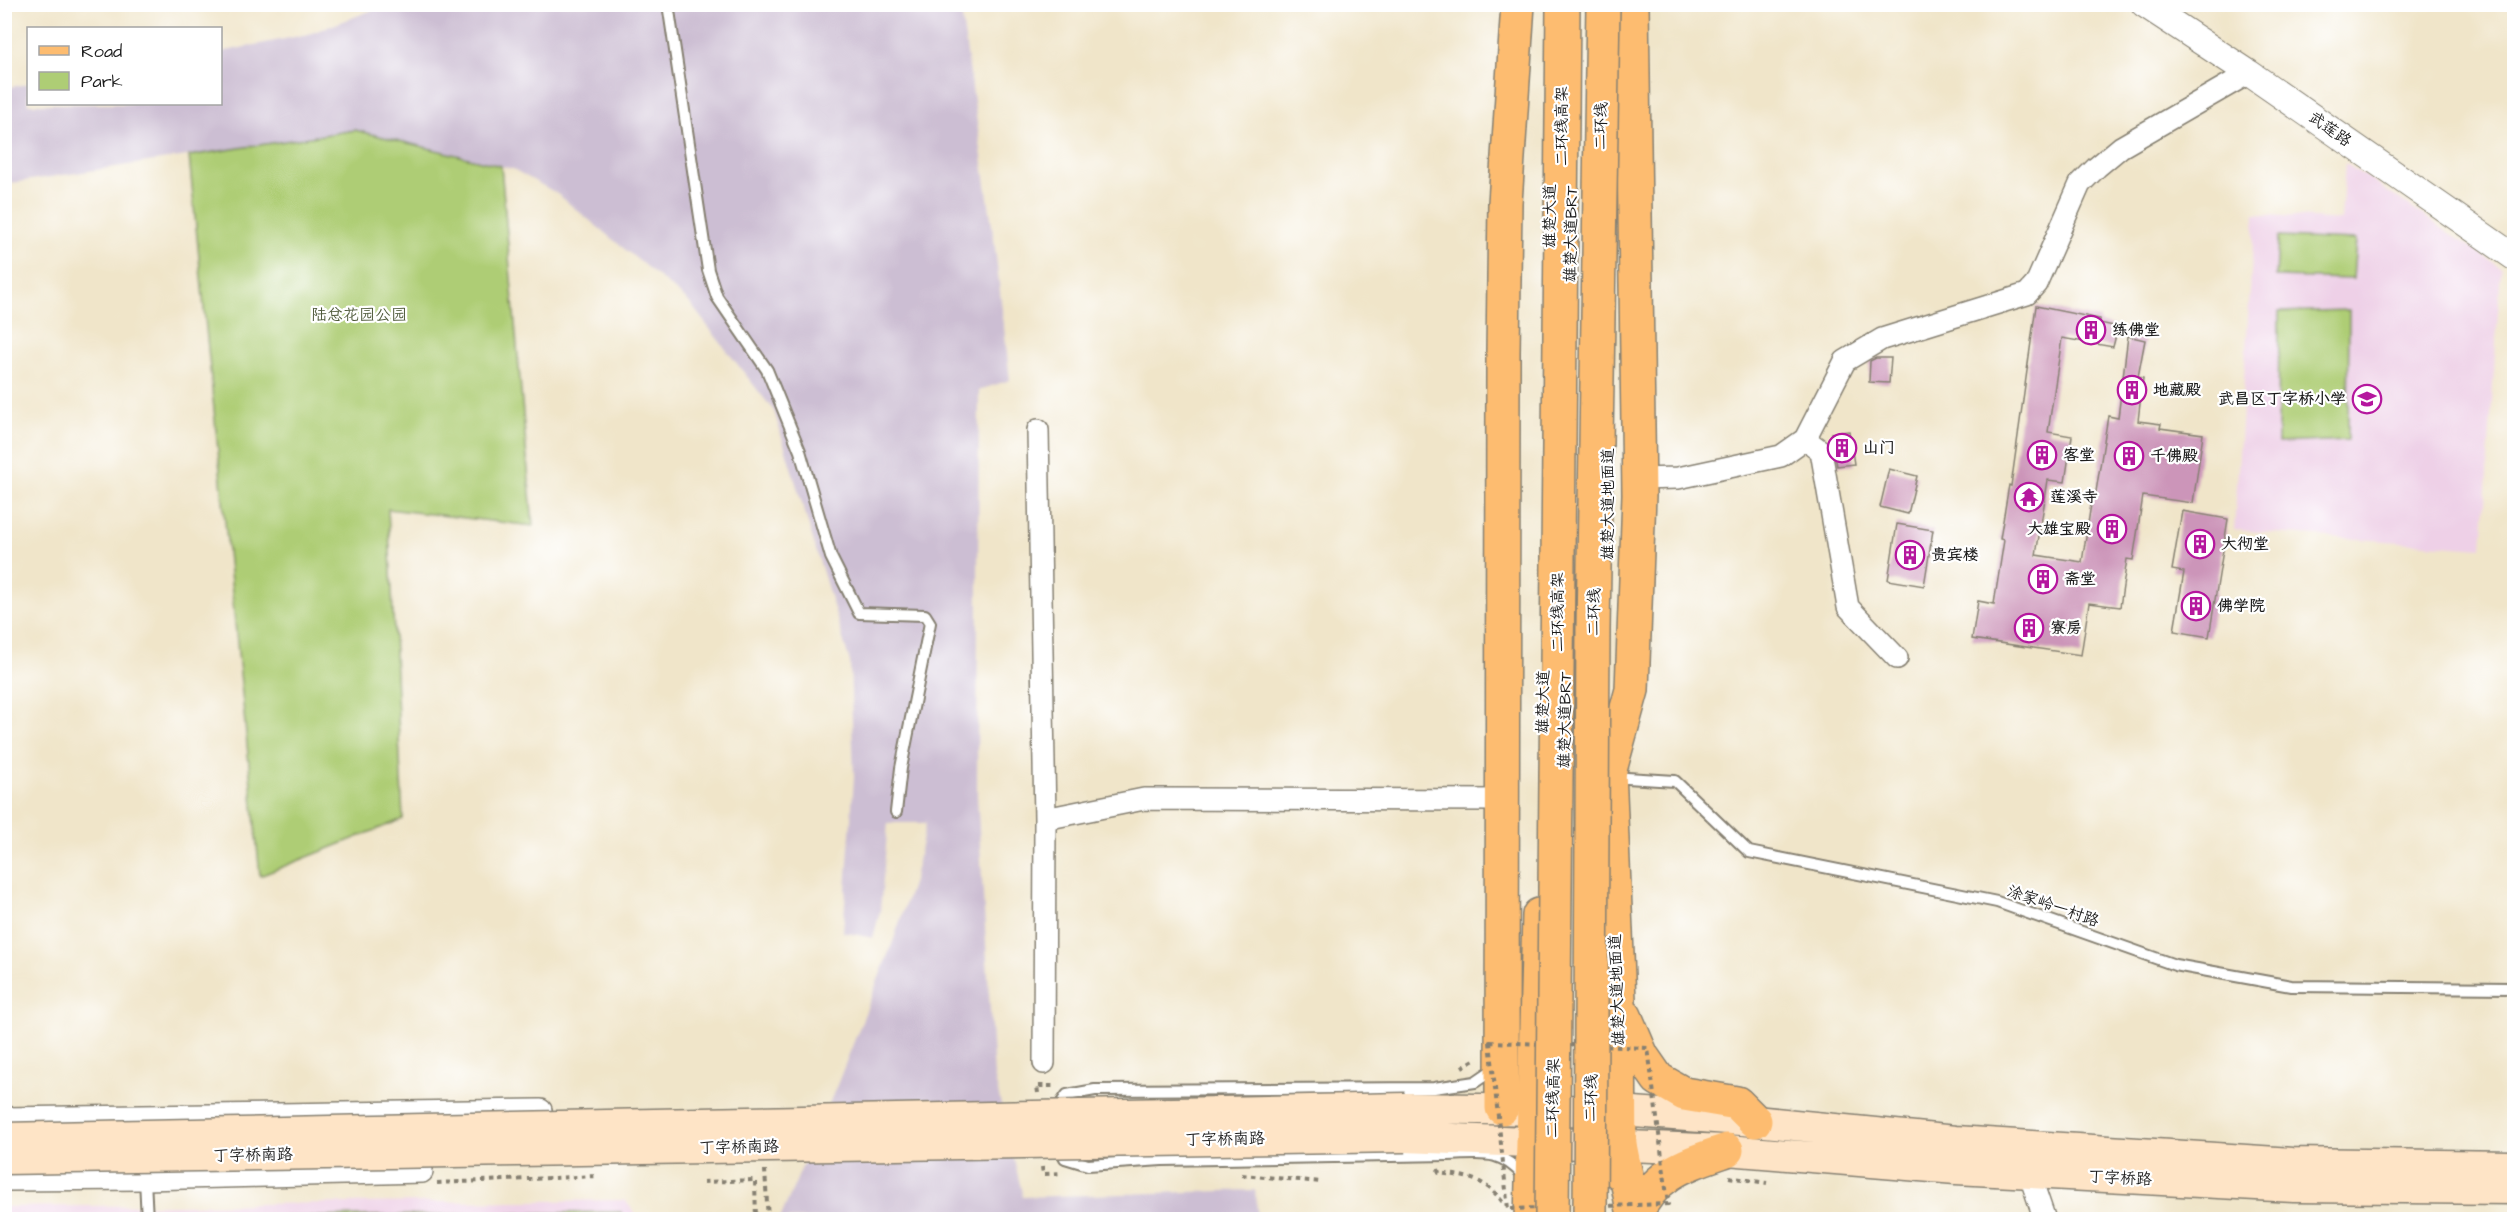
<svg xmlns="http://www.w3.org/2000/svg" width="2519" height="1224" font-family="'Architects Daughter','LXGW WenKai TC',sans-serif">
	<style>
		.built { fill: #eed0e7 }
		.industrial { fill: #ccbed3 }
		.green { fill: #aecd75; stroke: #657448; stroke-width: 1.5 }
		.building { fill: #cc95b9 }
		.lines { fill: none; stroke-linecap: round; stroke-linejoin: round }
		.service-casing { stroke: #868072; stroke-width: 14 }
		.minor-casing { stroke: #868072; stroke-width: 24 }
		.tertiary-casing { stroke: #868072; stroke-width: 28 }
		.secondary-casing { stroke: #868072; stroke-width: 33 }
		.primary-casing { stroke: #868072; stroke-width: 36 }
		.trunk-casing { stroke: #868072; stroke-width: 36 }
		.path { stroke: #868072; stroke-width: 4; stroke-dasharray: 4.5 4.5; stroke-linecap: butt }
		.service { stroke: #fff; stroke-width: 10 }
		.minor { stroke: #fff; stroke-width: 21 }
		.tertiary { stroke: #fff; stroke-width: 26 }
		.secondary { stroke: #fee4c6; stroke-width: 30 }
		.primary { stroke: #fdbc70; stroke-width: 33 }
		.trunk { stroke: #fdbc70; stroke-width: 33 }
		.secondary-bridge-casing { stroke: #868072; stroke-width: 33; stroke-linecap: butt }
		.trunk-bridge-casing { stroke: #868072; stroke-width: 36; stroke-linecap: butt }
		.path-bridge { stroke: #868072; stroke-width: 4; stroke-dasharray: 4.5 4.5; stroke-linecap: butt }
		.secondary-bridge { stroke: #fee4c6; stroke-width: 30 }
		.trunk-bridge { stroke: #fdbc70; stroke-width: 33 }
		.labels { text-anchor: middle; dominant-baseline: central; stroke-width: 4.5; stroke-linejoin: round; paint-order: stroke }
		.street-label { font-size: 16px; fill: #1c1c1c; stroke: #fff }
		.park-label { font-size: 16px; fill: #4f5a3b; stroke: #fff }
		.poi-label { font-size: 16px; font-weight: bold; fill: #1c1c1c; stroke: #fff; text-anchor: start }
	</style>
	<rect width="100%" height="100%" fill="#fff"/>
	<filter id="ink" filterUnits="userSpaceOnUse"><feTurbulence type="fractalNoise" baseFrequency=".0167" numOctaves="2"/><feDisplacementMap in="SourceGraphic" scale="12" xChannelSelector="R" yChannelSelector="G"/><feConvolveMatrix kernelMatrix="1 2 1 2 8 2 1 2 1" color-interpolation-filters="sRGB"/></filter>
	<filter id="wash" filterUnits="userSpaceOnUse"><feTurbulence type="fractalNoise" baseFrequency=".008" numOctaves="4" result="noise"/><feDisplacementMap in="SourceGraphic" scale="24" xChannelSelector="R" yChannelSelector="G"/><feGaussianBlur stdDeviation="1.35" result="paint"/><feColorMatrix in="noise" values="0 0 0 0 0 0 0 0 0 0 0 0 0 0 0 0 0 1.4 0 .05"/><feComposite in="paint" operator="in"/></filter>
	<g filter="url(#wash)">
		<rect width="100%" height="100%" fill="#f0e5c9"/>
		<path class="built" d="M2345 163 2501 268 2482 548 2234 530 2255 214 2341 220Z
			M625 1200 639 1219 5 1220 4 1207Z"/>
		<path class="industrial" d="M386 5H960L994 239 1010 380 979 390 977 795 994 1075 1023 1197 1255 1190 1258 1219H780L837 1085 894 939 914 878 926 823H888L880 911 873 938 843 932 854 777 850 662 774 411 688 301 556 193 513 169 355 130 5 184V88L28 84V104H220L221 52 309 34Z"/>
		<path class="green" d="M355 130 501 166 533 526 388 509 403 819 260 876 189 156Z
			M2278 237 2356 240 2353 279 2276 277Z
			M2349 310 2348 440 2278 443 2279 312Z
			M621 1212V1220L239 1219V1218Z"/>
		<g id="blocks">
			<path class="building" d="M2036 306 2100 319V323L2118 327 2113 347 2062 338 2048 432 2072 436 2065 482 2048 480 2036 555 2082 562 2092 498H2095L2108 416 2118 418 2128 336 2145 340 2138 377 2143 378 2138 421 2161 424 2160 428 2203 434 2193 503 2143 496 2133 560 2127 559 2120 607 2089 603 2081 655 1972 639 1978 601 1994 604 2004 540 2000 539 2009 485 2011 486Z
				M1876 358H1891L1889 383 1869 382 1870 361Z
				M1849 431 1854 464 1837 466 1831 433Z
				M1889 469 1917 476 1908 514 1880 507Z
				M2182 511 2228 519 2209 637 2174 631 2184 572 2172 570Z
				M1897 524 1933 530 1924 586 1888 580Z"/>
		</g>
	</g>
	<g filter="url(#ink)">
		<use href="#blocks" fill-opacity="0" stroke="#868072" stroke-width="1.5"/>
		<g class="lines">
			<g class="service-casing">
				<path id="service" d="M668 4 708 270 717 297 767 370 800 451 831 557 859 613 925 615 930 623 901 768 896 812
					M1611 777 1675 781 1749 852 1997 902 2175 965 2291 986 2514 988
					M1056 1111 1067 1095 1095 1090 1434 1088 1475 1082 1497 1067
					M1060 1147 1065 1158 1088 1165 1162 1160 1448 1155 1460 1147
					M1448 1155C1483 1154 1498 1148 1524 1176
					M145 1179 147 1220"/>
			</g>
			<g class="minor-casing">
				<path id="minor" d="M1038 430 1045 819 1044 1063
					M1805 439 1821 451 1848 607 1897 658
					M1639 479 1678 478 1781 456 1805 439 1845 361 1882 339 2027 294 2036 284 2080 184 2097 167 2121 147 2249 73
					M1045 819 1144 799 1504 800
					M4 1118 541 1110
					M2029 1173 2045 1220
					M4 1180 145 1179 422 1172 421 1139"/>
			</g>
			<g class="tertiary-casing">
				<path id="tertiary" d="M2144 4 2249 73 2514 257"/>
			</g>
			<g class="secondary-casing">
				<path id="secondary" d="M1405 1108 1620 1111 1755 1121 1955 1141 2292 1163 2514 1166
					M1405 1137 1727 1150 1956 1169 2294 1187 2514 1189"/>
			</g>
			<g class="primary-casing">
				<path id="primary" d="M1608 748 1619 1000 1620 1173
					M1625 1016 1642 1056 1658 1079 1684 1094 1737 1103 1755 1121
					M1531 1220 1539 915"/>
			</g>
			<g class="trunk-casing">
				<path id="trunk" d="M1608 777 1632 690 1639 495 1632 4
					M1502 1108 1503 353 1505 203 1518 4
					M1620 1145 1635 1220
					M1635 1216C1655 1173 1684 1165 1727 1150"/>
			</g>
			<path class="path" d="M1462 1067 1476 1059
				M1038 1093 1037 1086H1056
				M1042 1167 1043 1174 1061 1173
				M1438 1169 1439 1173C1470 1177 1485 1178 1505 1205
				M765 1170 768 1220
				M1242 1175 1322 1182
				M1729 1177 1767 1183
				M703 1182 755 1180 756 1220
				M437 1183 598 1176"/>
			<use href="#service" class="service"/>
			<use href="#minor" class="minor"/>
			<use href="#tertiary" class="tertiary"/>
			<use href="#secondary" class="secondary"/>
			<use href="#primary" class="primary"/>
			<use href="#trunk" class="trunk"/>
			<g class="secondary-bridge-casing">
				<path id="secondary-bridge" d="M4 1138 1405 1108
					M4 1159 1405 1137"/>
			</g>
			<g class="trunk-bridge-casing">
				<path id="trunk-bridge" d="M1552 1220 1563 4
					M1590 1220 1593 630 1603 4"/>
			</g>
			<path class="path-bridge" d="M1490 1042 1648 1048 1668 1204 1508 1209Z"/>
			<use href="#secondary-bridge" class="secondary-bridge"/>
			<use href="#trunk-bridge" class="trunk-bridge"/>
		</g>
	</g>
	<defs>
		<g id="building-ring" transform="scale(1.5)"><circle r="9.5" fill="#fff" stroke="#b5179e" stroke-width="1.5"/><path d="M-4-6H4V6H1V3H-1V6H-4ZM-2.5-4.3h1.7v1.8h-1.7ZM.8-4.3h1.7v1.8H.8ZM-2.5-1h1.7V.8h-1.7ZM.8-1h1.7V.8H.8Z" fill="#b5179e"/></g>
		<g id="school-ring" transform="scale(1.5)"><circle r="9.5" fill="#fff" stroke="#b5179e" stroke-width="1.5"/><path d="M0-5L7-2L0 1L-7-2ZM-4 1L0 2.5L4 1V4Q0 6-4 4Z" fill="#b5179e"/></g>
		<g id="temple-ring" transform="scale(1.5)"><circle r="9.5" fill="#fff" stroke="#b5179e" stroke-width="1.5"/><path d="M0-6L5-2H3V0L6.5 2.5H4V6H1.5V3h-3V6H-4V2.5H-6.5L-3 0V-2H-5Z" fill="#b5179e"/></g>
	</defs>
	<g fill-rule="evenodd">
		<use href="#building-ring" x="2091" y="330"/>
		<use href="#building-ring" x="2132" y="390"/>
		<use href="#school-ring" x="2367" y="399"/>
		<use href="#building-ring" x="1842" y="448"/>
		<use href="#building-ring" x="2042" y="455"/>
		<use href="#building-ring" x="2129" y="456"/>
		<use href="#temple-ring" x="2029" y="497"/>
		<use href="#building-ring" x="2112" y="529"/>
		<use href="#building-ring" x="2200" y="544"/>
		<use href="#building-ring" x="1910" y="555"/>
		<use href="#building-ring" x="2043" y="579"/>
		<use href="#building-ring" x="2196" y="606"/>
		<use href="#building-ring" x="2029" y="628"/>
	</g>
	<g class="labels">
		<g class="street-label">
			<text transform="translate(1562 126) rotate(-90)">二环线高架</text>
			<text transform="translate(1601 126) rotate(-89)">二环线</text>
			<text transform="translate(2330 129) rotate(35)">武莲路</text>
			<text transform="translate(1550 216) rotate(-90)">雄楚大道</text>
			<text transform="translate(1571 234) rotate(-89)">雄楚大道BRT</text>
			<text transform="translate(1608 504) rotate(-90)">雄楚大道地面道</text>
			<text transform="translate(1558 612) rotate(-90)">二环线高架</text>
			<text transform="translate(1594 612) rotate(-89)">二环线</text>
			<text transform="translate(1543 702) rotate(-89)">雄楚大道</text>
			<text transform="translate(1565 720) rotate(-89)">雄楚大道BRT</text>
			<text transform="translate(2053 906) rotate(19)">涂家岭一村路</text>
			<text transform="translate(1617 990) rotate(-92)">雄楚大道地面道</text>
			<text transform="translate(1553 1098) rotate(-89)">二环线高架</text>
			<text transform="translate(1591 1098) rotate(-89)">二环线</text>
			<text transform="translate(1225 1139) rotate(-1)">丁字桥南路</text>
			<text transform="translate(739 1147) rotate(-1)">丁字桥南路</text>
			<text transform="translate(253 1155) rotate(-1)">丁字桥南路</text>
			<text transform="translate(2120 1178) rotate(3)">丁字桥路</text>
		</g>
		<g class="park-label">
			<text x="359" y="315">陆总花园公园</text>
		</g>
		<g class="poi-label">
			<text x="2112" y="330">练佛堂</text>
			<text x="2153" y="390">地藏殿</text>
			<text x="2346" y="399" text-anchor="end">武昌区丁字桥小学</text>
			<text x="1863" y="448">山门</text>
			<text x="2063" y="455">客堂</text>
			<text x="2150" y="456">千佛殿</text>
			<text x="2050" y="497">莲溪寺</text>
			<text x="2091" y="529" text-anchor="end">大雄宝殿</text>
			<text x="2221" y="544">大彻堂</text>
			<text x="1931" y="555">贵宾楼</text>
			<text x="2064" y="579">斋堂</text>
			<text x="2217" y="606">佛学院</text>
			<text x="2050" y="628">寮房</text>
		</g>
	</g>
	<rect width="2519" height="1224" fill="none" stroke="#fff" stroke-width="24"/>
	<rect x="27" y="27" width="195" height="78" fill="#ffffff" stroke="#a4a4a4" stroke-width="1.5"/>
	<rect x="39" y="46" width="30" height="9" fill="#fdbc70" stroke="#a4a4a4" stroke-width="1.5"/>
	<text x="81" y="57" font-size="18" fill="#1c1c1c">Road</text>
	<rect x="39" y="72" width="30" height="18" fill="#aecd75" stroke="#a4a4a4" stroke-width="1.5"/>
	<text x="81" y="87" font-size="18" fill="#1c1c1c">Park</text>
</svg>
